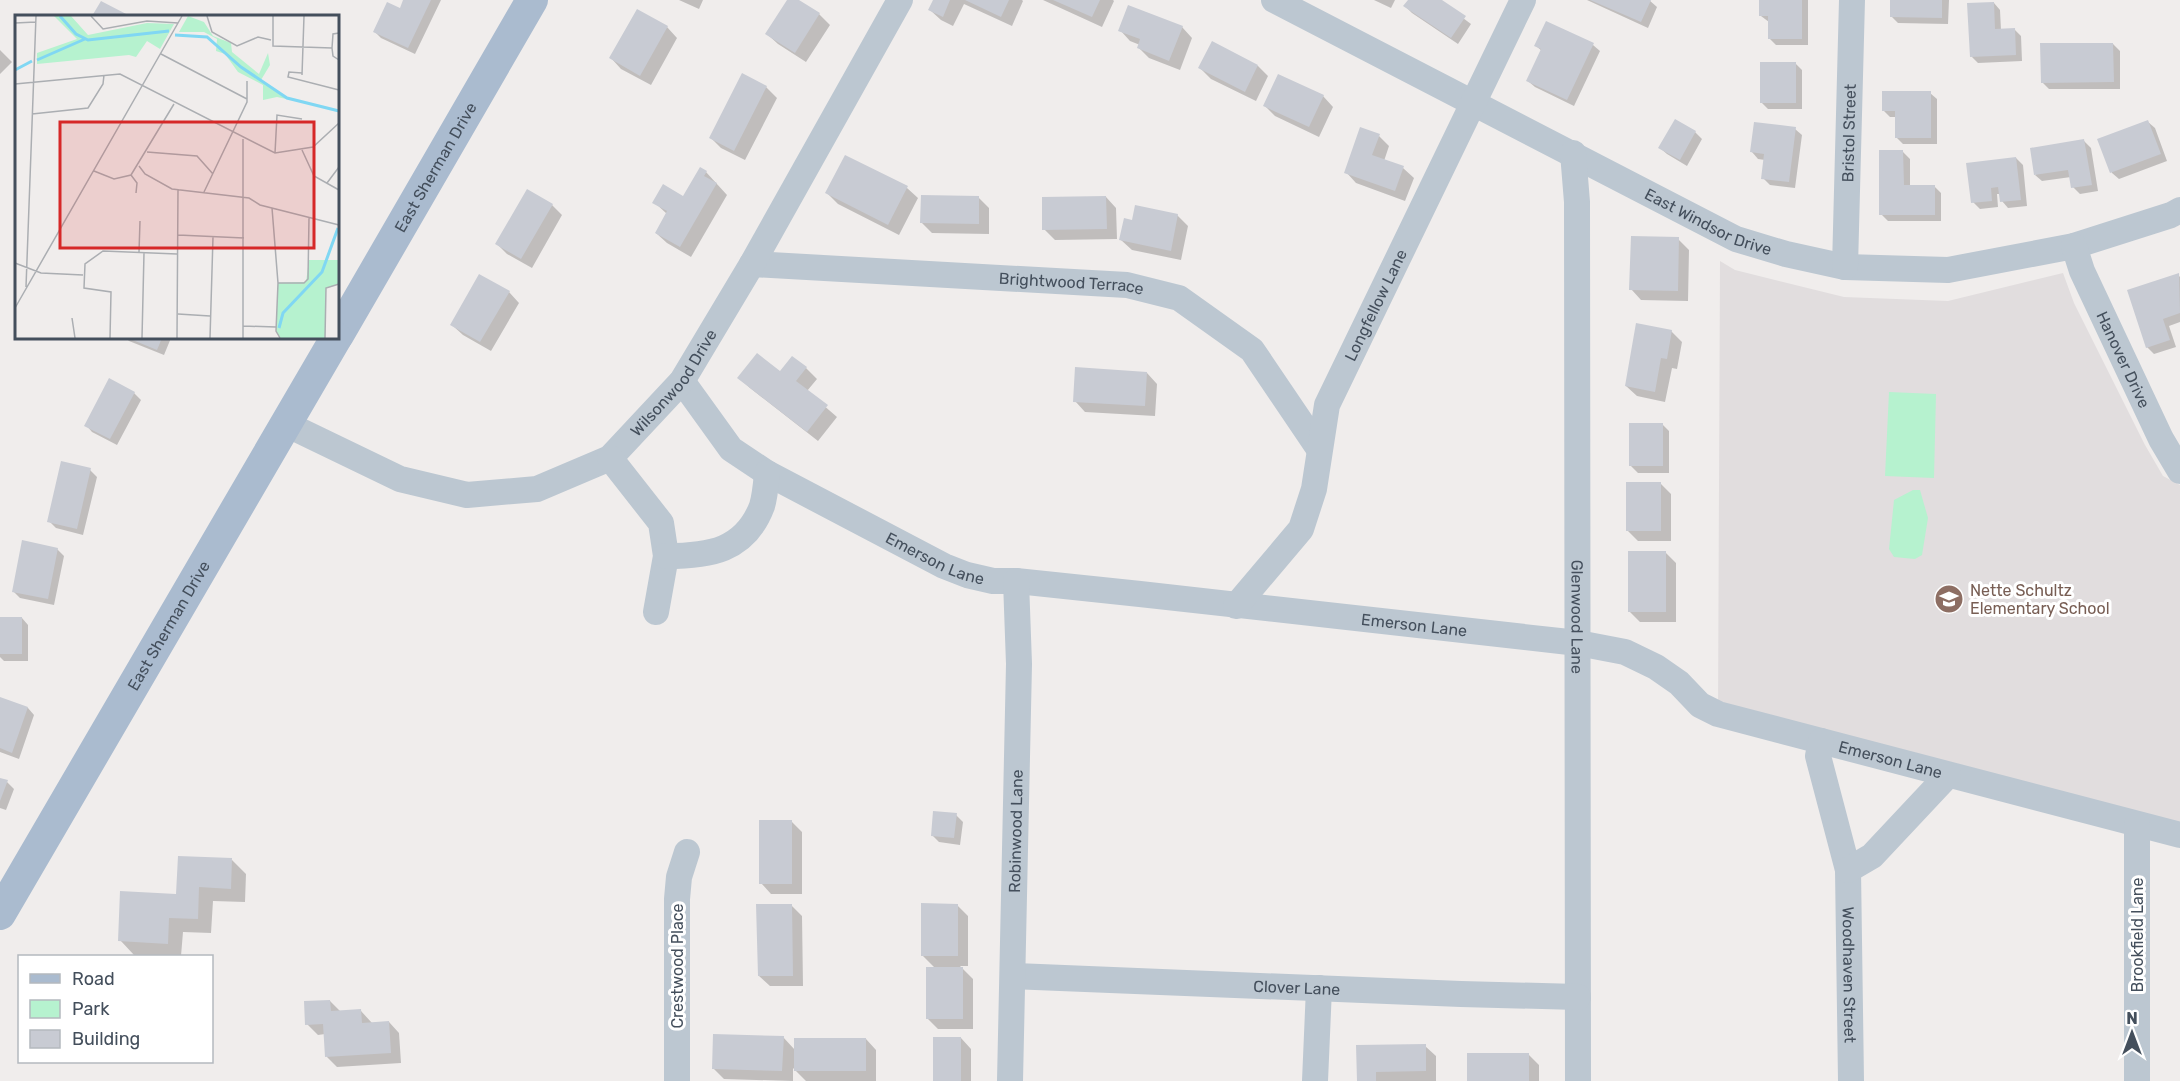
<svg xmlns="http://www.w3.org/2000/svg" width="2180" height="1081" font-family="Rubik,sans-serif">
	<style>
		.education { fill: #e1ddde }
		.green { fill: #b6f2cf }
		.shadow { fill: #0003 }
		.building { fill: #c8cbd3 }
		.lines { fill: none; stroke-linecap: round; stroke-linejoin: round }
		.minor { stroke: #bcc7d1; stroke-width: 26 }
		.major { stroke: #aabbcf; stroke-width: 32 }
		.labels { text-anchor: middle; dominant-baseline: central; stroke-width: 6; stroke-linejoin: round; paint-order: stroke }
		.street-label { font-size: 16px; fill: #444f5c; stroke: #fff }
		.education-label { font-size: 16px; fill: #785e54; stroke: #fff; text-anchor: start }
		.inset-river { fill: none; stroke: #80d7f3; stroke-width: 3 }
		.inset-road { fill: none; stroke: #abaeb2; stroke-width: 1.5 }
		.view { fill: #d62828; fill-opacity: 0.15; stroke: #d62828; stroke-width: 3 }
		.inset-edge { fill: none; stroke: #444f5c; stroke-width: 3 }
	</style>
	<rect width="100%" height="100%" fill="#f0edec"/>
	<path class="education" d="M1720 261 1735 270 1844 297 1948 301 2063 273 2074 303 2145 445 2163 476 2180 485V835L1718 714Z"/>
	<path class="green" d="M1889 392 1936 394 1934 478 1885 476Z
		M1913 490H1920L1928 518 1922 555 1915 559 1894 557 1889 549 1894 500Z"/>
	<path class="shadow" d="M405 0H441L415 54 381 38 375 32 400 10Z
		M679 0H703L699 9Z
		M788 0H796L819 14 830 25 806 62 778 44 767 34Z
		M935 0H1022L1023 1 1012 26 964 4 953 26 941 20 930 10Z
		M1043 0H1113L1114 1 1102 27Z
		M1374 0H1395L1391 8Z
		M1410 0H1439L1471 24 1458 44 1412 13 1405 6Z
		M1587 0H1649L1657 7 1648 28Z
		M1761 0H1808V45H1776L1769 38V22L1761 16Z
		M1892 0H1949L1948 24 1898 23 1892 17Z
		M1994 3 2000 10 2001 30 2014 29 2021 36 2022 61 1978 63 1972 57Z
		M667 27 677 38 651 85 621 69 611 58Z
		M1182 27 1192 38 1180 70 1149 58 1139 48 1140 45 1130 41 1120 30Z
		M2113 44 2120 51V89H2049L2042 82Z
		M1593 45 1600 51 1574 106 1535 87 1528 81 1542 51 1536 46Z
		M0 50 12 62 0 74Z
		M1795 63 1802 70V109H1768L1761 102Z
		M1258 66 1268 76 1256 101 1211 79 1200 68Z
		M766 87 777 98 745 160 721 148 711 138Z
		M1930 93 1937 99V144H1903L1896 137V117H1890L1884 111Z
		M1323 96 1333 107 1319 137 1275 116 1265 106Z
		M2148 122 2155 128 2167 161 2119 179 2112 173 2099 140Z
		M1795 129 1802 135 1795 188 1770 185 1763 178 1765 160 1758 159 1752 152Z
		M1695 132 1702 139 1687 166 1667 154 1660 148Z
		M1379 136 1389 146 1384 161 1403 168 1414 178 1405 201 1356 183 1346 172Z
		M2084 141 2091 148 2098 191 2080 194 2073 187 2071 177 2042 181 2035 175Z
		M1903 152 1910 159V187L1934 186 1941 193V221H1888L1881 214Z
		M2016 158 2023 165 2027 206 2008 208 2002 201 2001 194H1997L1998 207 1980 209 1973 202Z
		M706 172 727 195 691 257 667 243 656 233 667 214 654 202 683 198Z
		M907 188 918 198 899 235 838 204 827 193Z
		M978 197 989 208V234L932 233 922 223Z
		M1106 197 1116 208 1117 239 1055 240 1044 229Z
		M552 205 562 215 532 268 507 254 497 244Z
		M1177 215 1188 226 1181 260 1132 250 1121 240Z
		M1678 239 1689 250 1688 301 1641 300 1631 289Z
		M2178 275 2180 277V322L2169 326 2176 347 2154 354 2147 347Z
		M509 292 519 303 491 351 463 335 452 325Z
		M1671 331 1682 342 1677 369 1672 368 1665 402 1637 396 1626 386Z
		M126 338H171L164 355 129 341Z
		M806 368 817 379 807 391 837 417 818 441 750 388 739 378Z
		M1147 373 1157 384 1155 416 1085 412 1075 401Z
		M134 393 141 400 117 445 92 432 86 425Z
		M1662 424 1669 431V473H1638L1631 466Z
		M90 470 97 477 83 535 56 528 49 521Z
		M1661 484 1671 494V541H1638L1627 530Z
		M57 549 64 556 54 605 20 598 13 591Z
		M1665 552 1676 563V622H1640L1629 611Z
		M0 618H22L28 625V661H4L0 657Z
		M0 698 28 708 34 715 19 759 0 752Z
		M0 779 7 782 14 789 6 810 0 808Z
		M956 815 963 822 960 845 939 842 932 835Z
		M792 822 802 832V894H771L761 883Z
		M232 860 246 874 245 902 213 901 211 933 183 932 181 956 134 955 120 940 177 895Z
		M791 905 802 916 803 986H770L759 976Z
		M957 905 968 916V966H960L973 979V1029H938L927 1018 935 968 922 955Z
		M330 1001 341 1012 361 1011 372 1023 389 1022 399 1033 401 1063 337 1067 327 1057 325 1034 318 1035 307 1024Z
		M783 1037 795 1050 866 1039 876 1050V1081H806L793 1068V1081L724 1079 713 1068Z
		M961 1038 971 1049V1081H934Z
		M1425 1046 1436 1056V1081H1358Z
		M1528 1054 1539 1065V1081H1469Z"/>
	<path class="building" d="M403 0H431L408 48 373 32 387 2 400 8Z
		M787 0H799L820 13 795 53 765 34Z
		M933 0H950L943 17 928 10Z
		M965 0H1009L1001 17Z
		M1053 0H1100L1092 17Z
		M1408 0H1442L1466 16 1451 38 1403 6Z
		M1590 0H1651L1641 22Z
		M1759 0H1802V39H1768V16H1759Z
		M1890 0H1942V18L1890 17Z
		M101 1 130 16H92Z
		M1994 2 1995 29 2015 28 2016 55 1970 57 1967 3Z
		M1128 5 1183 26 1169 61 1137 48 1140 39 1118 31Z
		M637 9 668 26 640 76 609 58Z
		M1546 21 1594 43 1567 100 1526 81 1541 49 1534 46Z
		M1212 41 1258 65 1245 92 1198 68Z
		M2040 43H2113L2114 82 2041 83Z
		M1760 62H1796V103H1760Z
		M742 73 767 86 734 151 709 138Z
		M1278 74 1324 95 1309 127 1263 106Z
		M1882 91H1931V138H1895V111H1882Z
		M1675 119 1696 131 1680 160 1658 148Z
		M2148 120 2161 154 2110 173 2097 139Z
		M1754 122 1796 127 1789 182 1761 179 1764 154 1750 152Z
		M1360 127 1380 134 1372 155 1404 166 1395 191 1344 173Z
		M2084 139 2092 185 2071 188 2068 170 2034 175 2030 148Z
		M1879 150H1903L1904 185H1935V215H1879Z
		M845 155 908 186 888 225 825 193Z
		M2016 157 2021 200 2000 202 1998 187 1991 188 1992 201 1971 203 1966 163Z
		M700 167 707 171 704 176 717 183 680 247 655 233 667 211 652 203 663 184 683 196Z
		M527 189 553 204 521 259 495 244Z
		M921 195 979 196V224L920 223Z
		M1106 196 1107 229 1042 230V197Z
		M1135 205 1178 214 1171 251 1119 240 1124 218 1132 220Z
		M1631 236 1679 237 1678 291 1629 290Z
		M2179 273 2180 313 2163 319 2170 340 2146 348 2127 290Z
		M479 274 510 291 480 342 450 325Z
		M1636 323 1672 330 1667 359 1661 358 1655 392 1625 386Z
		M128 338H162L157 350Z
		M757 353 780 371 792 356 807 367 796 381 828 405 807 432 737 378Z
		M1075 367 1147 372 1145 406 1073 402Z
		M109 378 135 392 110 439 84 426Z
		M1629 423H1663V466H1629Z
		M61 461 91 468 77 529 47 522Z
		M1626 482H1661V531H1626Z
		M22 540 58 548 48 599 12 592Z
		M1628 551H1666V612H1628Z
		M0 617H22V654H0Z
		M0 697 28 707 12 753 0 748Z
		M0 778 8 780 0 801Z
		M933 811 957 813 954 838 931 836Z
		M759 820H792V884H759Z
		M178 856 232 858 231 889 199 887 198 919 169 918 168 944 118 941 120 891 176 894Z
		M921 903 958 904V956H921Z
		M756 904H792L793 976H758Z
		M926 967H963V1019H926Z
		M330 1000 331 1011 361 1009 362 1023 389 1021 391 1053 325 1057 323 1024 305 1025 304 1001Z
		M713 1034 784 1036 782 1071 712 1069Z
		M933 1037H961V1081H933Z
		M794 1038H866V1071H794Z
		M1426 1044V1071L1376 1072V1081H1357L1356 1045Z
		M1467 1053H1529V1081H1467Z"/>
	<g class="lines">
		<g class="minor">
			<path id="s1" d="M1274 0 1736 239 1786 254 1845 267 1948 270 2074 246 2171 215 2180 210"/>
			<path id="s2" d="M1573 153 1577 202 1578 1081"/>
			<path id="s3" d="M2074 246 2082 271 2161 439 2180 471"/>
			<path id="s4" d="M752 264 1127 285 1179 298 1252 350 1319 449"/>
			<path id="s5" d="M1845 267 1852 0"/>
			<path id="s6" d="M682 381 731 449 767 473 944 566 967 575 993 581H1016L1140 594 1578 643 1625 652 1656 667 1679 683 1700 705 1718 714 2180 835"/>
			<path id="s7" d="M286 424 400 479 467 495 537 489 610 458 682 381 752 264 900 0"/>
			<path d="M610 458 661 523 666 556 656 612"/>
			<path d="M666 556C709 556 745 551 762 506 765 496 766 484 767 473"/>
			<path id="s8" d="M1236 606 1301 529 1314 489 1327 405 1523 0"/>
			<path id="s9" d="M1821 741 1818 756 1848 870 1851 1081"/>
			<path d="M2137 825V1081"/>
			<path d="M1848 870 1872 856 1948 775"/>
			<path id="s10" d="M1013 976 1461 994 1578 997"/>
			<path d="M677 1081V899L679 877 687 852"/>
			<path id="s11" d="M1010 1081 1019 664 1016 581"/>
			<path d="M1315 1081 1319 988"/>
		</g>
		<g class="major">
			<path id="s12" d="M338 335 532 0"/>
			<path id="s13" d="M0 914 336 338"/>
		</g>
	</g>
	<defs>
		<g id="school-disc" transform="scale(1.5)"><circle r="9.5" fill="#8d6e63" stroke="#fff"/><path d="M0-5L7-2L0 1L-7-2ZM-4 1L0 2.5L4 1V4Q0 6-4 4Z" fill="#fff"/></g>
	</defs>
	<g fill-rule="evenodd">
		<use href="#school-disc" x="1949" y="599"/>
	</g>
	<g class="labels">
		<g class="street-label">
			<text stroke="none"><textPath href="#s5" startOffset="134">Bristol Street</textPath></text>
			<text stroke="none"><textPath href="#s12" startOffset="194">East Sherman Drive</textPath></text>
			<text stroke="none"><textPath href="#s1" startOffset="488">East Windsor Drive</textPath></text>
			<text stroke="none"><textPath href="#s4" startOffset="320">Brightwood Terrace</textPath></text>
			<text stroke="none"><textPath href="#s8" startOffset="339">Longfellow Lane</textPath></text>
			<text stroke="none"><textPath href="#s3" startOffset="124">Hanover Drive</textPath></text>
			<text stroke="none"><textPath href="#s7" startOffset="444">Wilsonwood Drive</textPath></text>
			<text stroke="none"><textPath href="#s6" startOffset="316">Emerson Lane</textPath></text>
			<text stroke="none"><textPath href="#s2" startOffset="464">Glenwood Lane</textPath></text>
			<text stroke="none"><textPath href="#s13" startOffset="334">East Sherman Drive</textPath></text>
			<text stroke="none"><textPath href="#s6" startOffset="802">Emerson Lane</textPath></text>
			<text stroke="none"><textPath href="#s6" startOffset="1306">Emerson Lane</textPath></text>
			<text stroke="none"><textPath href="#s11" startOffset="250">Robinwood Lane</textPath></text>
			<text transform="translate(2137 935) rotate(-90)">Brookfield Lane</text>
			<text transform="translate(677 966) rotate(-90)">Crestwood Place</text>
			<text stroke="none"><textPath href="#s9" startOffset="238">Woodhaven Street</textPath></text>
			<text stroke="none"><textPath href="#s10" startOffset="284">Clover Lane</textPath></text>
		</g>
		<g class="education-label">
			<text x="1970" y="590">Nette Schultz<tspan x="1970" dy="18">Elementary School</tspan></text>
		</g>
	</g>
	<g transform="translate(15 15)">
		<rect width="324" height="324" fill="#f0edec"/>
		<path d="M39 1H56L73 20 132 8 159 9 145 34 132 26 121 42 114 40 22 49V38L62 24ZM173 1 189 7 198 21 216 28 217 37 244 59 253 38 255 50 246 65 276 85 262 82 248 85V70L223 57 210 39 201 36 202 24 189 17H164ZM294 245H324V269L311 273 310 323H265L261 316 263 268 291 267Z" fill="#b6f2cf"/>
		<path class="inset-river" d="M45 1 61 19 73 25 154 16M160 20 192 22 226 52 272 83 324 96M22 45 70 24M0 55 17 46M264 313 268 298 307 257 323 213"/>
		<path class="inset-road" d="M76 1 88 14 132 6 163 8M192 1 197 17 222 31 243 22 256 25M258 1V31L317 33M0 8 21 7M324 18 318 19 317 33 318 41 324 45M146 39 232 84M287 58 274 57 273 62 324 75M287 60 289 1M0 69 105 59 260 138 298 132 324 108M17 99 73 93 88 69 89 60M228 124V323M287 135 299 161 324 175M132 137 182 141 198 159M260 138 262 100 287 104M124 151 130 159 157 174 234 183 245 190 324 210M79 156 99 164 116 160 159 89M116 160 122 168 121 178M312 168 324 152M189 177 232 87V66M257 193 263 268 261 316 265 323M163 220 229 223M124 237 125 206M0 248 26 258 68 260M263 268H289L293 264 294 203M11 272 21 1M0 293 167 1M163 299 195 301M57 303 60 323M228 311 261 312M95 323 96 277 69 273 70 249 88 236 162 239M127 323 129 238M162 323 163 174M195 323 198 222M310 323 311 273 324 269"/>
		<path class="view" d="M45 107H299V233H45Z"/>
		<rect width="324" height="324" class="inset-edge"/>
	</g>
	<rect x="18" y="955" width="195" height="108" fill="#ffffff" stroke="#b4b9be" stroke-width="1.5"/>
	<rect x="30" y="974" width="30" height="9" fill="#aabbcf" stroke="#b4b9be" stroke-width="1.5"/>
	<text x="72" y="985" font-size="18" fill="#444f5c">Road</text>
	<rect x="30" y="1000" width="30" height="18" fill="#b6f2cf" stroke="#b4b9be" stroke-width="1.5"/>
	<text x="72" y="1015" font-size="18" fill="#444f5c">Park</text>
	<rect x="30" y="1030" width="30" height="18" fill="#c8cbd3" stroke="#b4b9be" stroke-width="1.5"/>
	<text x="72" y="1045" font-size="18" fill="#444f5c">Building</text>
	<g transform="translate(2132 1033)" stroke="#ffffff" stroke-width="4.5" paint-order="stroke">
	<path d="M0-4.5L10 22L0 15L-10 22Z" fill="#444f5c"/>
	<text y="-9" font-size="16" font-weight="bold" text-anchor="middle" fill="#444f5c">N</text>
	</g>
</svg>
